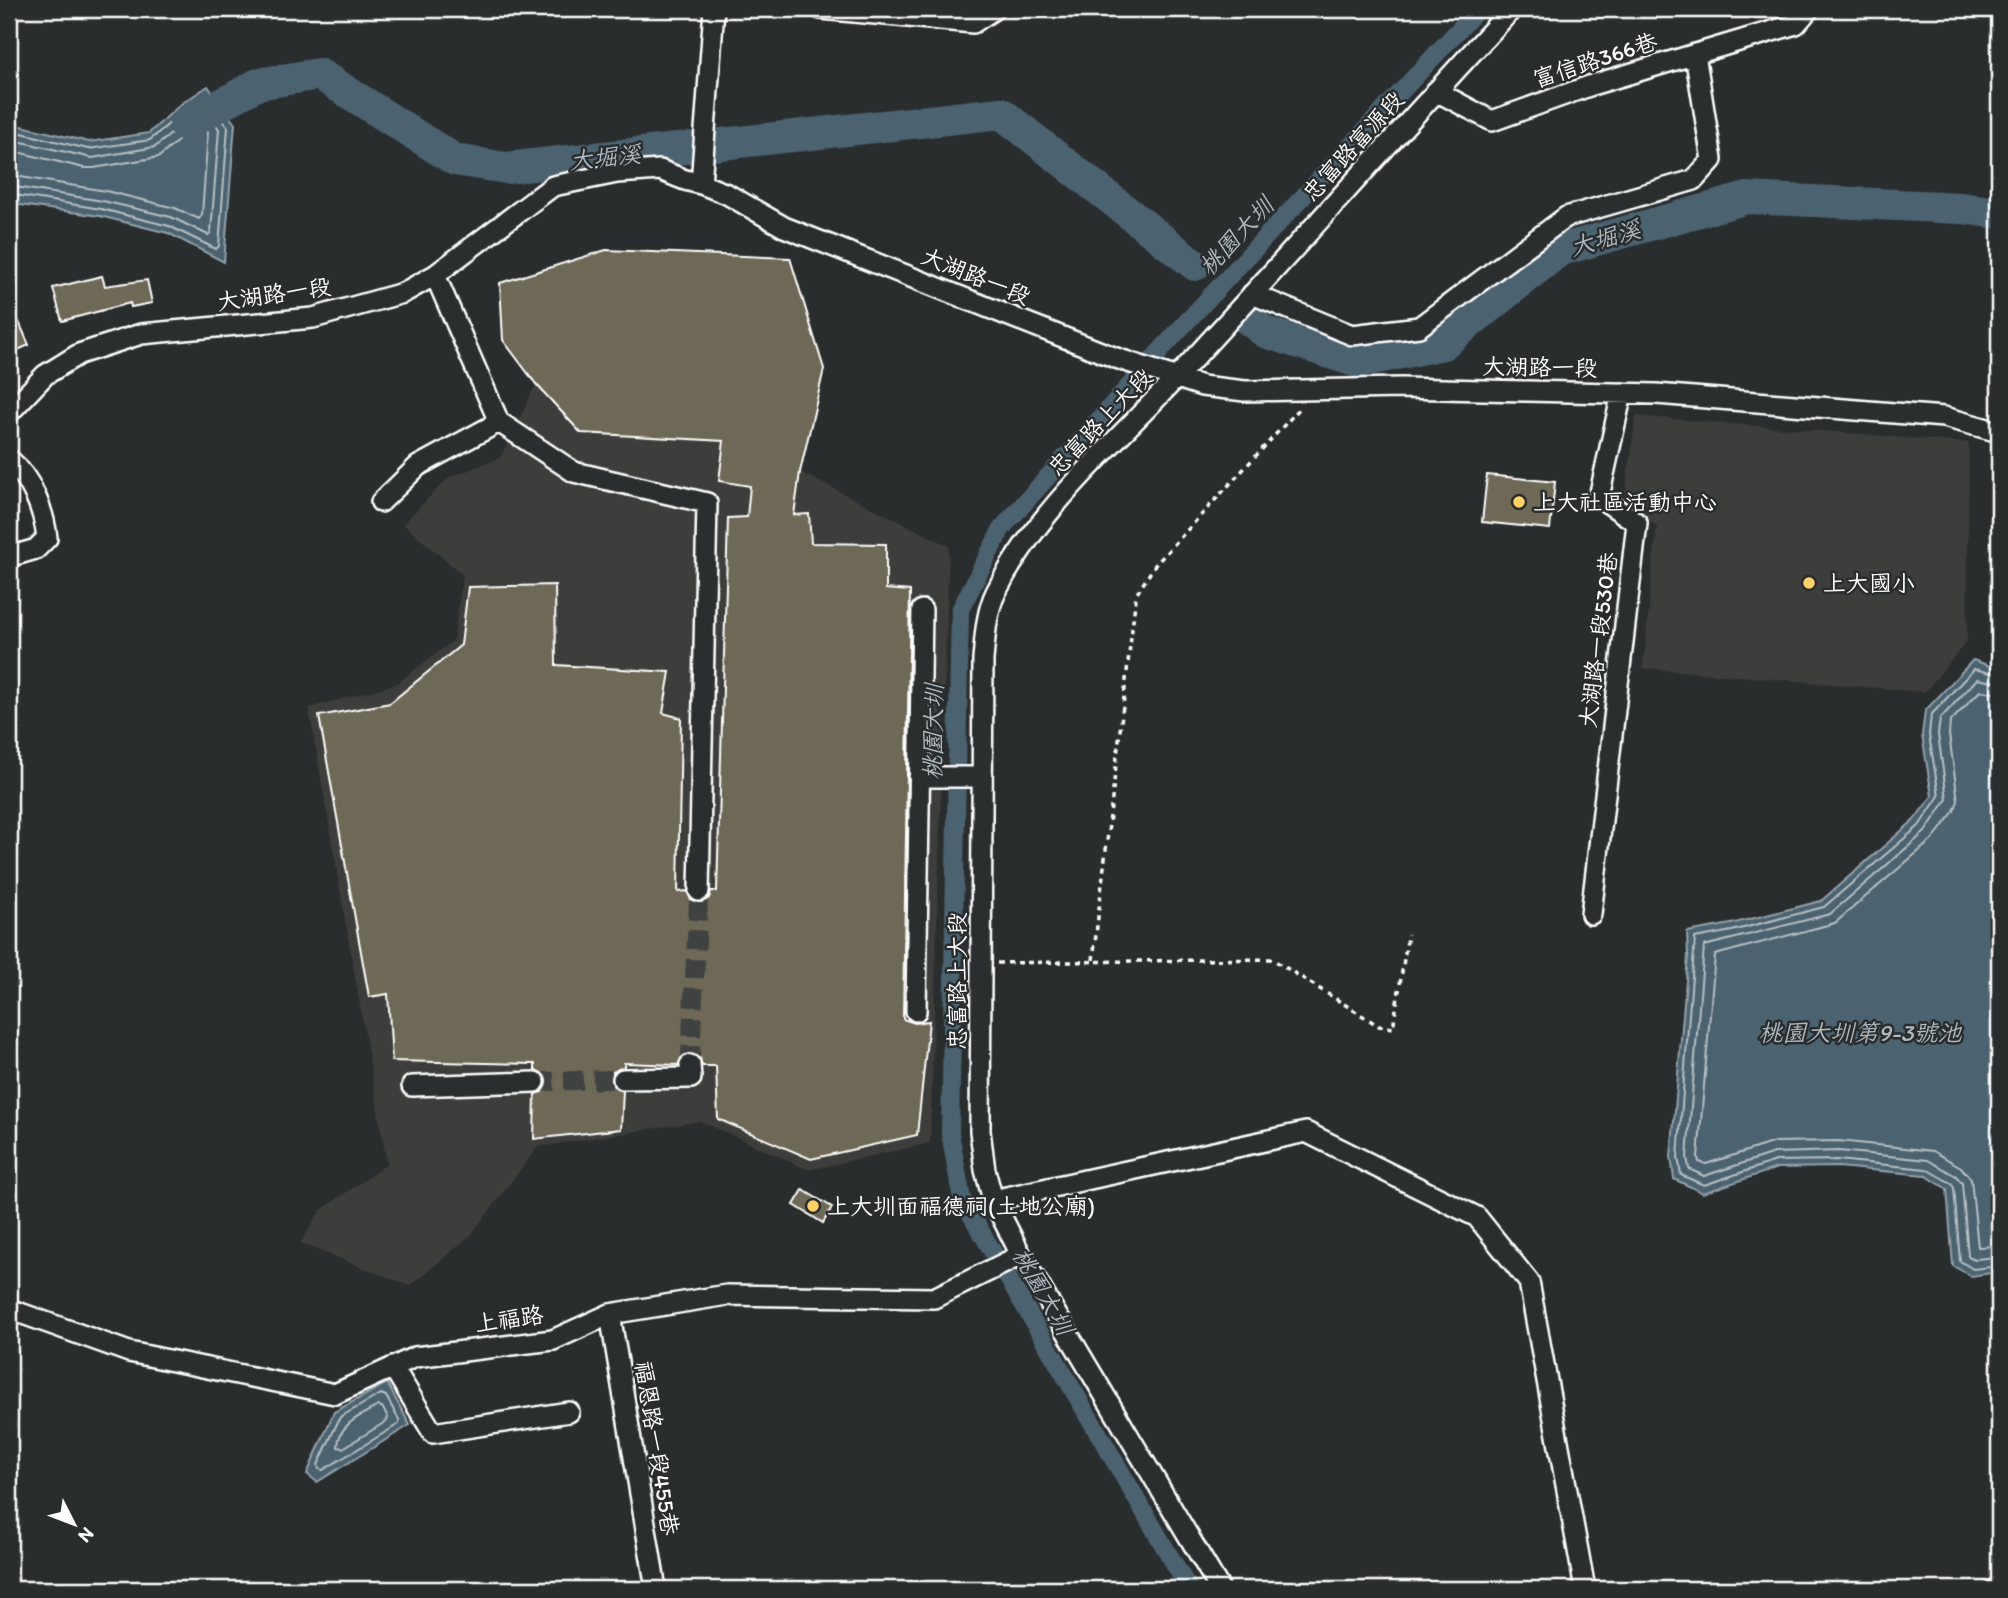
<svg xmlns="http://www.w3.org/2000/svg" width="2008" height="1598" font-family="Itim,'LXGW WenKai TC',sans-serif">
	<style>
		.built { fill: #3e3e3a }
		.water { fill: #4c626f; stroke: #94a1a9; stroke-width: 2 }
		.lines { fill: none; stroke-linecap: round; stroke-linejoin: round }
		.shore { stroke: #b7c0c5; stroke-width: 2 }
		.canal { stroke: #4c626f; stroke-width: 18 }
		.river { stroke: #4c626f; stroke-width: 32 }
		.building { fill: #6e6756; stroke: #fff; stroke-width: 2 }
		.minor-tunnel { stroke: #3f4243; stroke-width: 19; stroke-dasharray: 19 10; stroke-linecap: butt }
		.minor-casing { stroke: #fff; stroke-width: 24 }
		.path { stroke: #fff; stroke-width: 3.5; stroke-dasharray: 5 5; stroke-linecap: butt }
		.minor { stroke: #2a2d2e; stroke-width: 19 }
		.poi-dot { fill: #ffd166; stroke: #2a2d2e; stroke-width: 2.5 }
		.labels { text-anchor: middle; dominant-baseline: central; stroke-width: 5; stroke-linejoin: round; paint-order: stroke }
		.street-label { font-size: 23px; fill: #fff; stroke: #2a2d2e }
		.poi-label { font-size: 23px; fill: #fff; stroke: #2a2d2e; text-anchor: start }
		.water-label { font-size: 24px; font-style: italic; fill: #aeb8be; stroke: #2a2d2e }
	</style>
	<rect width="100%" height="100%" fill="#2a2d2e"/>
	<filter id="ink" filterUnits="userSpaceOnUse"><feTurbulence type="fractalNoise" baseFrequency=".0143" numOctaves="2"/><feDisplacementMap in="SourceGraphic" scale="14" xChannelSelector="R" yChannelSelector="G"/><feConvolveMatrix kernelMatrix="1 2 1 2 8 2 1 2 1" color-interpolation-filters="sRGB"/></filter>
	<g filter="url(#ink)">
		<path class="built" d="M606 250 790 258 824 369 800 472 949 546 930 1143 809 1170 700 1121 538 1147 470 1236 410 1286 300 1243 321 1210 387 1164 309 708 396 684 453 641 463 575 403 524 448 478 500 458 536 384 503 340 500 283Z
			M1636 416 1969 443 1967 641 1925 692 1643 668 1657 526 1624 502Z"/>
		<path class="water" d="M208 86 235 124 224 262 168 233 100 216 20 205 9 200V123L89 142 149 133 181 104Z
			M1973 660 1999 669V1272L1971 1276 1953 1266 1947 1189 1925 1175 1838 1167 1777 1168 1703 1193 1674 1179 1671 1157 1688 956 1687 932 1731 924 1821 901 1914 820 1932 796 1922 735 1925 711Z
			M387 1383 410 1425 317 1482 307 1474 334 1412Z"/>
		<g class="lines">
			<path class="shore" d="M9 130 88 149 150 140 186 109 205 97 228 127 219 246 216 249 169 226 101 209 9 194
				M9 139 92 158 155 147 202 109 206 110 219 129 211 232 208 235 171 217 103 201 9 186
				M9 150 84 168H94L159 157 199 123 203 124 208 132 202 215 199 219 175 208 106 191 9 175
				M1999 675 1974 669 1931 715 1929 735 1939 796 1919 826 1824 907 1732 931 1695 938 1678 1157 1681 1175 1704 1185 1776 1161 1838 1160 1926 1169 1951 1183 1954 1188 1960 1261 1973 1269 1999 1266
				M1999 683 1977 679 1940 719 1938 734 1947 799 1925 832 1830 914 1704 946 1687 1157 1689 1169 1704 1176 1774 1153 1839 1151 1928 1160 1956 1176 1962 1183 1968 1256 1975 1259 1999 1257
				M1999 694 1980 691 1950 722 1949 734 1958 801 1954 811 1933 839 1835 923 1715 955 1698 1157 1699 1162 1706 1164 1775 1142 1839 1141 1933 1151 1961 1167 1971 1179 1978 1247 1999 1246
				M381 1394 386 1396 399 1420V1424L323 1470 319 1469 318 1465 340 1417Z
				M378 1406 382 1407 388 1417 387 1421 343 1448 338 1447C338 1424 360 1416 378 1406Z"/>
			<path class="canal" d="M1189 1589 962 1199 950 1133 960 610 1002 528 1179 330 1478 9"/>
			<path class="river" d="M185 125 258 84 319 74 455 160 506 168 1001 113 1195 265
				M1249 320 1265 332 1358 362 1443 344 1560 250 1747 198 1961 208 1999 213"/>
		</g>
		<path class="building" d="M606 250 790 258 824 369 800 472 794 515 809 514 811 543 886 544V589L910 591 903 1019 915 1023 929 1021 917 1135 811 1159 718 1119 716 1066H702L700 1058 690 1053 683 1055 678 1065 624 1063V1067L613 1072 612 1085 623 1091 621 1129 534 1139 535 1094 542 1092 547 1082 545 1075 535 1070V1064L392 1061 388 994 369 997 319 716 390 703 461 645 468 587 555 585 556 665 670 672 663 713 681 718 678 892 687 891 692 901 699 903 709 898 711 891H717L728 518 747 517 750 486 719 481 724 441 581 433 536 384 503 340 500 283Z
			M102 276 105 286 147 280 152 303 131 307 130 303 62 321 53 288Z
			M9 299 29 345 9 354Z
			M1487 475 1555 482 1550 529 1482 522Z
			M803 1190 832 1207 823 1223 794 1205Z"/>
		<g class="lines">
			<path class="minor-tunnel" d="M690 1065 699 891
				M535 1082 623 1079"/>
			<g class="minor-casing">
				<path id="minor" d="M821 9 973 23 994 9
					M1436 91 1492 121 1592 85 1796 24 1809 9
					M701 184 714 9
					M1252 294 1352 335 1419 327 1566 217 1694 180 1712 160 1695 54
					M9 413 45 375 79 354 141 334 313 318 403 293 435 275 553 186 617 173 660 170 685 180 701 184 727 194 784 227 1116 358 1202 386 1245 391 1401 388 1656 394 1944 417 1999 432
					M499 422 574 472 707 503 699 891
					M9 459C31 478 44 510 47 538L36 549 9 557
					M381 502 418 466 499 422 435 275
					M919 777H982
					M1591 914 1637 523 1599 497 1622 393
					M916 1011 922 610
					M623 1079 691 1078 690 1065
					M412 1086 535 1082
					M993 1200 1306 1132 1477 1217 1529 1282 1585 1589
					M9 1309 129 1352 335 1394 415 1357 553 1340 610 1314 727 1295 934 1298 1021 1255
					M610 1314 656 1589
					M393 1367 433 1433 569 1412
					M1220 1589 1021 1255 993 1200 985 1170 980 1131 983 660C985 638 986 612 996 592 1038 509 1113 445 1176 378 1289 255 1399 131 1512 9
					M1995 1589H1999"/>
			</g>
			<path class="path" d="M1093 960 1136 595 1155 565 1301 407
				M997 963 1272 959 1379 1026 1393 1028 1408 934"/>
			<use href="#minor" class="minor"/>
		</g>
	</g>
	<g class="poi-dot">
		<circle cx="1519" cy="502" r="7"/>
		<circle cx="1809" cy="583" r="7"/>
		<circle cx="813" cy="1206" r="7"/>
	</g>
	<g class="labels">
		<g class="street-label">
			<text transform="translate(1595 60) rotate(-18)">富信路366巷</text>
			<text transform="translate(1353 146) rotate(-48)">忠富路富源段</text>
			<text transform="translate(976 276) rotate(22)">大湖路一段</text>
			<text transform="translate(274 294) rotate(-8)">大湖路一段</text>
			<text transform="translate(1540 367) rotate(1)">大湖路一段</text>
			<text transform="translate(1100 422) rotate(-46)">忠富路上大段</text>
			<text transform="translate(1598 640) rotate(-83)">大湖路一段530巷</text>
			<text transform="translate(957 981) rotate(-90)">忠富路上大段</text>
			<text transform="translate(509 1319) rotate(-8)">上福路</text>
			<text transform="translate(657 1448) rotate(81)">福恩路一段455巷</text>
		</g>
		<g class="poi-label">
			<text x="1533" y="502">上大社區活動中心</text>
			<text x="1823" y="583">上大國小</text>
			<text x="827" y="1206">上大圳面福德祠(土地公廟)</text>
		</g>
		<g class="water-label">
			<text transform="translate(605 157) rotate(-6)">大堀溪</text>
			<text transform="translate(1236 236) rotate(-47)">桃園大圳</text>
			<text transform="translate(1605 238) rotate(-16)">大堀溪</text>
			<text transform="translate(933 732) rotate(-89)">桃園大圳</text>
			<text x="1860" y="1032">桃園大圳第9-3號池</text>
			<text transform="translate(1043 1291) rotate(60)">桃園大圳</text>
		</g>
	</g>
	<rect width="2008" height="1598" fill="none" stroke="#2a2d2e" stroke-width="35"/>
	<rect x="18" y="18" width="1973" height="1563" fill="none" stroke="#fff" stroke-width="2.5" filter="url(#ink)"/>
	<g transform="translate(74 1524) rotate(132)" stroke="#2a2d2e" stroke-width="5" paint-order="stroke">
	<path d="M0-5L12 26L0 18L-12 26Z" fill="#ffffff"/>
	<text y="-10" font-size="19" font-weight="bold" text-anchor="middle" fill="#ffffff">N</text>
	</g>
</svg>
